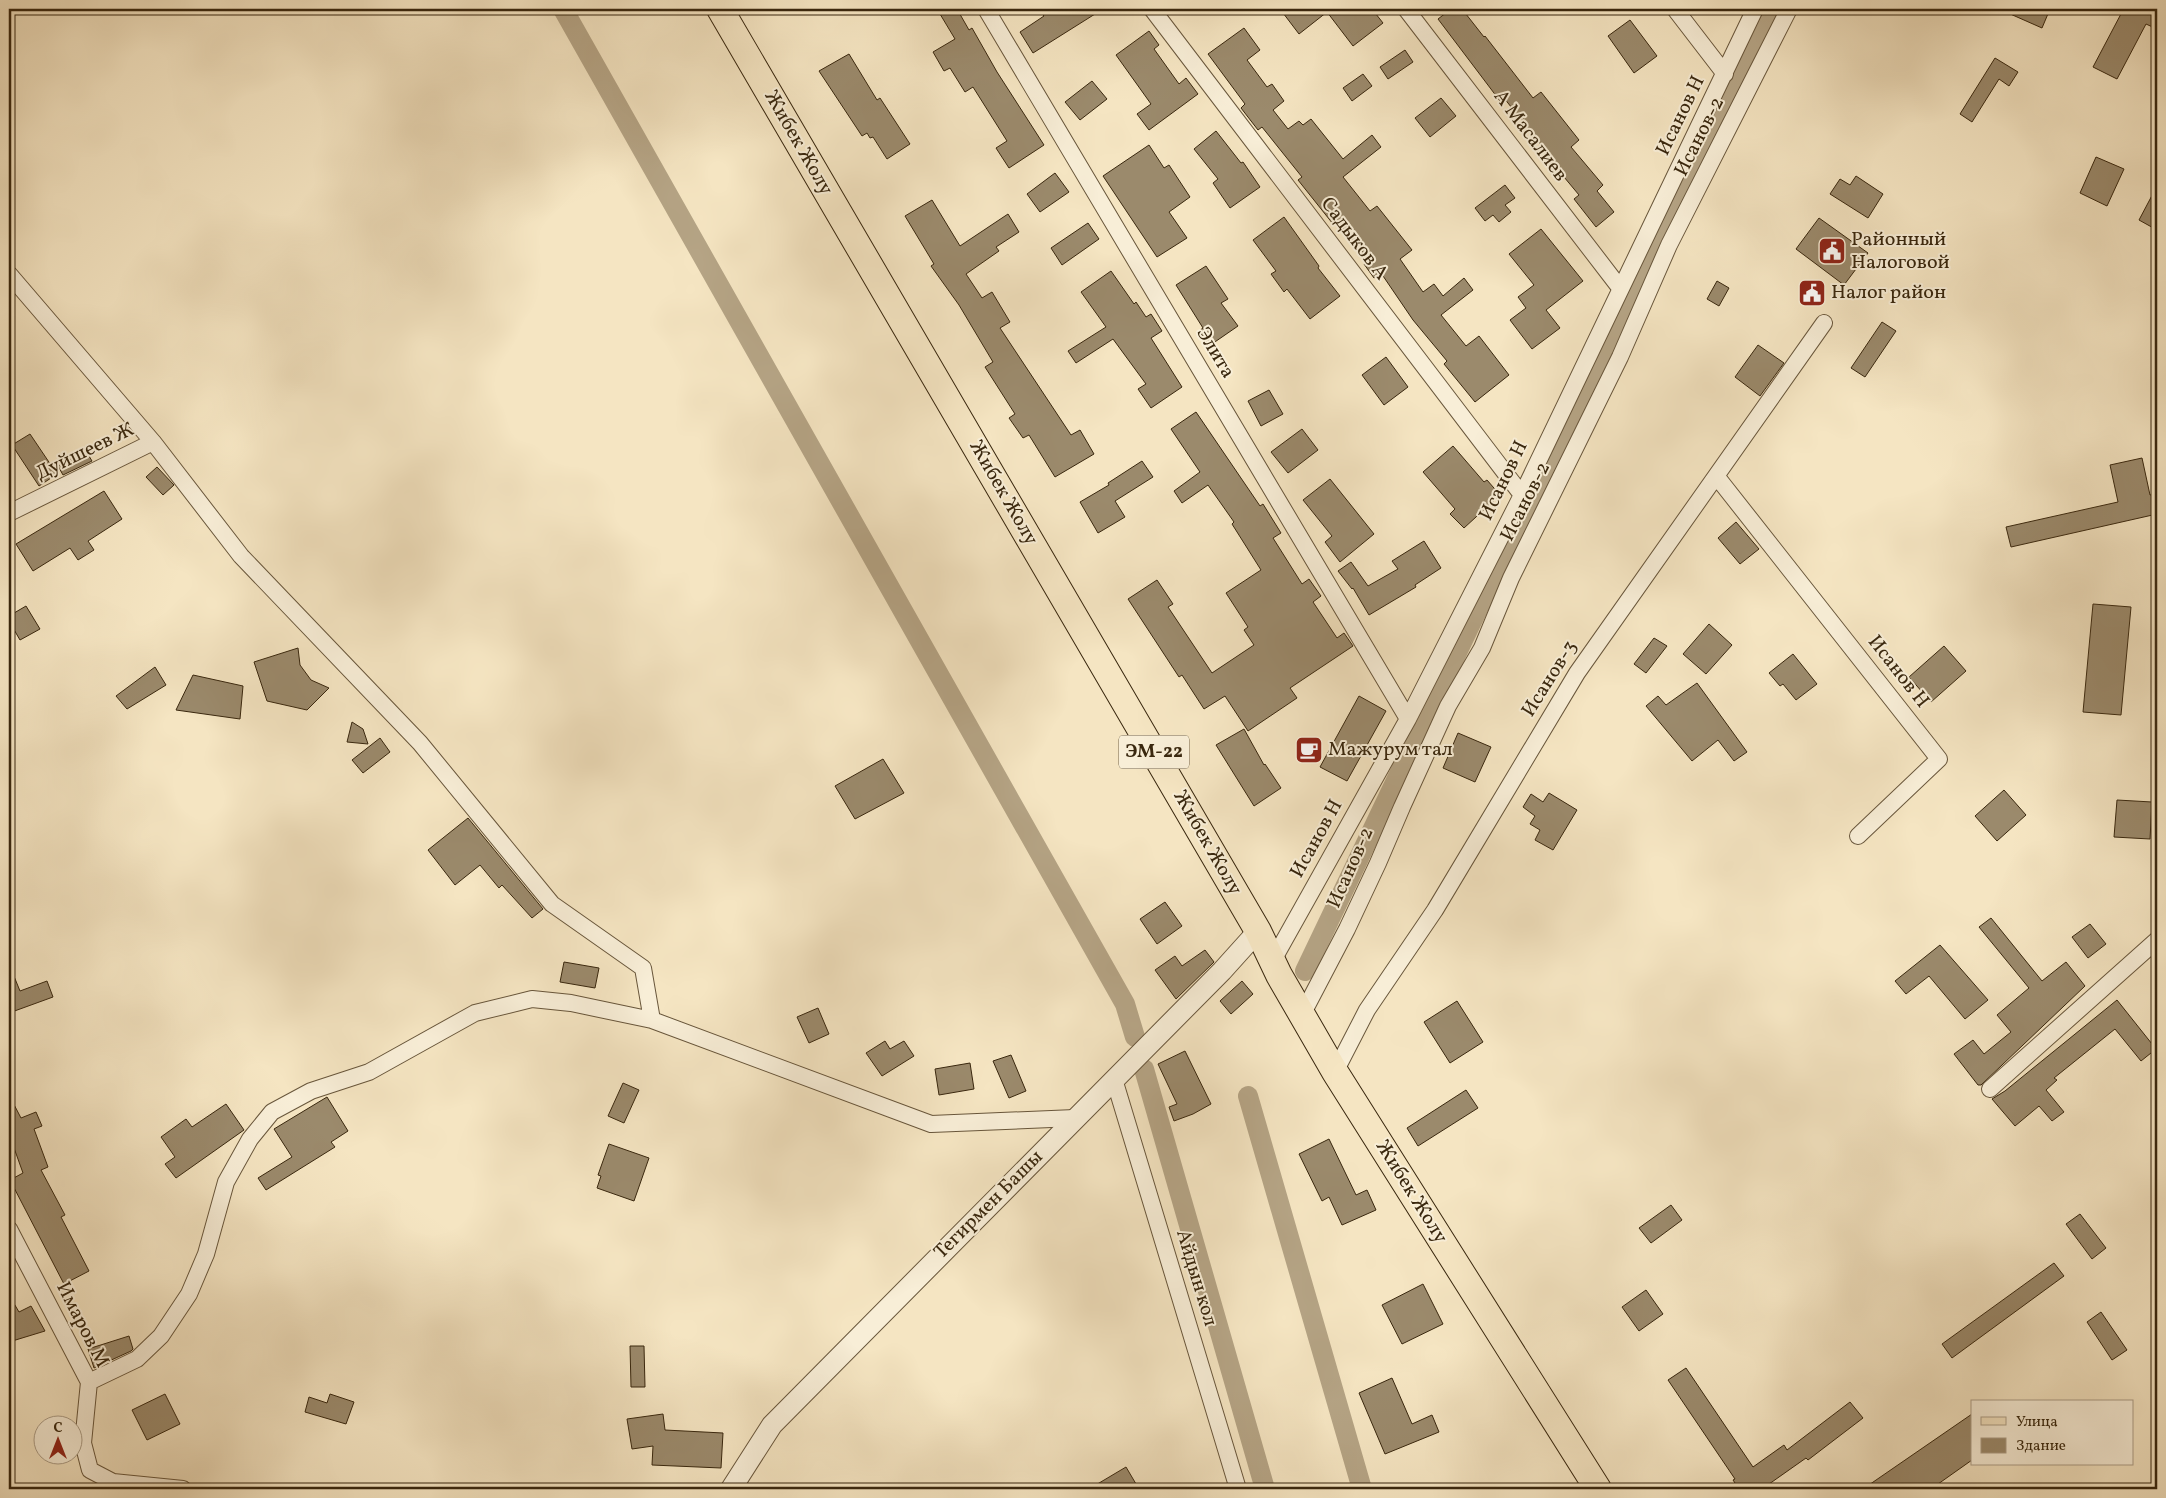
<svg xmlns="http://www.w3.org/2000/svg" width="2166" height="1498" font-family="Vollkorn,serif">
	<style>
		.lines { fill: none; stroke-linecap: round; stroke-linejoin: round }
		.canal { stroke: #b5a485; stroke-width: 20 }
		.building { fill: #9b8a6c; stroke: #39270e }
		.minor-casing { stroke: #68563b; stroke-width: 18 }
		.tertiary-casing { stroke: #68563b; stroke-width: 22 }
		.primary-casing { stroke: #39270e; stroke-width: 28 }
		.minor { stroke: #f8eed7; stroke-width: 16 }
		.tertiary { stroke: #f8eed7; stroke-width: 20 }
		.primary { stroke: #f5e5c2; stroke-width: 26 }
		.labels { text-anchor: middle; dominant-baseline: central; stroke-width: 4; stroke-linejoin: round; paint-order: stroke }
		.shield { fill: #f8eed7; stroke: #72634a; stroke-width: 1 }
		.shield-label { font-size: 19px; font-weight: bold; fill: #39270e }
		.street-label { font-size: 20px; fill: #39270e; stroke: #f8eed7 }
		.poi-label { font-size: 20px; fill: #39270e; stroke: #f8eed7; text-anchor: start }
	</style>
	<rect width="100%" height="100%" fill="#f5e5c2"/>
	<filter id="stains"><feTurbulence type="fractalNoise" baseFrequency=".004" numOctaves="4"/><feColorMatrix values="0 0 0 0 .2 0 0 0 0 .09 0 0 0 0 .02 0 0 0 .5 -.17"/></filter>
	<radialGradient id="worn" r=".72"><stop offset=".6" stop-color="#630" stop-opacity="0"/><stop offset="1" stop-color="#630" stop-opacity=".3"/></radialGradient>
	<g class="lines">
		<path class="canal" d="M563 9 1125 1004 1135 1037
			M1305 971 1496 571 1660 241 1771 9
			M1144 1069 1265 1489
			M1248 1096 1362 1489"/>
	</g>
	<path class="building" d="M937 9H957L969 30 972 28 997 72 1044 145 1009 168 996 148 1007 141 973 87 965 92 950 68 944 71 933 52 955 39Z
		M1038 9H1103L1033 53 1020 32 1044 16Z
		M1280 9H1372L1383 23 1353 46 1327 12 1299 34Z
		M1451 9H1462L1484 37 1485 36 1533 98 1541 92 1579 140 1571 147 1603 185 1597 191 1614 212 1596 227 1574 199 1579 195 1544 153 1546 151 1504 98 1500 101 1438 19Z
		M1999 9H2050L2042 28Z
		M2114 9H2155L2154 11 2157 13V29L2146 24 2117 79 2093 67 2122 12Z
		M1630 20 1657 56 1634 73 1608 36Z
		M1244 28 1260 50 1247 60 1267 87 1272 84 1284 101 1273 110 1288 129 1299 121 1303 125 1311 119 1343 159 1372 135 1381 147 1343 177 1370 211 1377 206 1412 250 1400 259 1423 292 1434 284 1443 296 1464 278 1473 290 1441 315 1466 346 1479 336 1509 375 1475 402 1444 364 1447 361 1413 320 1381 273 1374 278 1364 264 1369 260 1337 221 1333 224 1298 180 1302 177 1262 127 1258 130 1241 108 1245 104 1208 54Z
		M1149 31 1159 45 1154 49 1179 84 1186 78 1198 94 1149 130 1137 114 1151 104 1116 55Z
		M1405 50 1413 62 1388 79 1380 67Z
		M849 54 877 100 880 98 910 144 887 159 873 137 870 138 867 133 862 136 819 71Z
		M1995 58 2018 72 2009 86 1999 79 1972 122 1960 114Z
		M1363 74 1372 86 1352 101 1343 88Z
		M1092 81 1107 99 1080 120 1065 102Z
		M1441 98 1456 116 1430 137 1415 118Z
		M1216 131 1241 163 1243 162 1260 187 1230 208 1213 183 1218 179 1194 149Z
		M1149 145 1164 168 1169 165 1190 197 1169 212 1187 238 1157 257 1103 176Z
		M2096 157 2124 169 2107 206 2080 193Z
		M1055 173 1069 192 1040 212 1027 194Z
		M1856 176 1883 194 1868 218 1830 194 1840 179 1850 185Z
		M1505 185 1515 198 1505 205 1511 212 1499 222 1493 215 1485 221 1475 208Z
		M2157 186V230L2139 220Z
		M932 200 960 246 1008 214 1019 232 996 247 999 251 966 274 982 298 992 292 1010 322 1000 328 1071 435 1080 430 1094 454 1055 477 1029 435 1023 438 1009 418 1015 414 985 367 993 362 959 305 931 266 934 264 905 216Z
		M1284 217 1319 266 1318 268 1340 296 1310 319 1287 289 1284 292 1271 274 1276 271 1253 240Z
		M1819 218 1868 253 1844 285 1796 249Z
		M1088 223 1099 239 1062 265 1051 248Z
		M1541 229 1583 281 1546 310 1560 328 1532 349 1510 320 1526 308 1518 297 1534 285 1509 254Z
		M1206 266 1228 299 1221 303 1238 326 1209 346 1199 331 1203 328 1176 285Z
		M1111 271 1134 304 1136 302 1146 317 1151 314 1162 331 1151 338 1182 387 1151 408 1138 389 1146 384 1113 339 1076 363 1068 351 1106 327 1081 292Z
		M1717 281 1729 288 1719 306 1707 299Z
		M1882 322 1896 331 1865 377 1851 368Z
		M1758 345 1784 363 1760 396 1735 377Z
		M1386 357 1408 387 1384 405 1362 375Z
		M1269 390 1283 414 1261 426 1248 401Z
		M1196 412 1260 506 1263 504 1281 533 1273 538 1302 584 1309 579 1321 596 1313 602 1337 638 1344 633 1353 646 1290 688 1297 698 1248 731 1225 696 1204 709 1182 675 1179 677 1128 599 1157 580 1173 604 1168 607 1212 673 1254 645 1244 630 1248 627 1226 593 1261 570 1232 524 1234 522 1208 485 1182 503 1174 491 1200 472 1171 429Z
		M1302 429 1318 450 1288 473 1271 452Z
		M30 434 57 474 39 486 12 445Z
		M1453 446 1484 482 1487 480 1500 495 1464 528 1450 514 1455 509 1423 472Z
		M86 451 92 461 63 475 58 466Z
		M2142 458 2150 495 2155 494 2157 514 2011 547 2006 527 2118 502 2110 465Z
		M1142 461 1153 477 1115 501 1125 517 1098 533 1080 502 1109 485 1108 483Z
		M157 467 174 485 163 495 146 477Z
		M1330 479 1374 534 1340 562 1325 542 1332 536 1303 500Z
		M104 491 122 519 88 541 94 550 78 560 70 548 33 571 16 544Z
		M1736 522 1759 549 1740 564 1718 538Z
		M1424 541 1441 568 1415 585 1416 587 1369 615 1353 588 1352 589 1338 571 1351 562 1368 586 1398 569 1392 561Z
		M2093 604 2131 607 2121 715 2083 712Z
		M26 606 40 629 20 640 9 621V616Z
		M1709 624 1732 645 1706 674 1683 654Z
		M1654 638 1667 646 1646 673 1634 664Z
		M1944 646 1966 671 1931 702 1909 677Z
		M298 648 300 665 311 680 329 688 307 710 267 701 254 662Z
		M1793 654 1817 684 1796 700 1783 684 1780 686 1769 673Z
		M155 667 166 685 127 709 116 696Z
		M193 675 243 686 240 719 176 710Z
		M1697 683 1747 752 1734 761 1718 740 1692 761 1646 706 1658 696 1666 705Z
		M1359 696 1386 711 1347 781 1320 767Z
		M352 722 363 729 368 744 347 742Z
		M1244 729 1264 765 1265 764 1281 788 1254 806 1216 745Z
		M1458 733 1491 747 1475 782 1443 768Z
		M380 738 390 752 363 773 352 760Z
		M883 759 904 793 855 819 835 786Z
		M2004 790 2026 815 1997 841 1975 816Z
		M1549 793 1577 810 1553 850 1535 840 1540 830 1530 824 1535 816 1523 807 1531 794 1543 802Z
		M2117 800 2152 802 2150 839 2114 837Z
		M468 818 543 909 532 918 502 885 499 888 480 865 455 885 428 850Z
		M1165 902 1182 926 1157 944 1140 919Z
		M1991 918 2042 981 2066 962 2085 986 1981 1085H1978L1954 1054 1973 1040 1984 1054 2011 1032 1997 1015 2029 988 1979 927Z
		M2090 924 2106 944 2088 958 2072 937Z
		M1940 945 1988 1000 1965 1019 1929 976 1906 994 1895 981Z
		M1205 950 1214 962 1176 999 1155 970 1175 956 1182 966Z
		M564 962 599 968 595 988 560 982Z
		M9 964 20 991 47 981 53 997 9 1013Z
		M1242 981 1253 994 1231 1014 1220 1001Z
		M2117 1000 2156 1049 2141 1061 2115 1029 2054 1078 2057 1080 2046 1090 2064 1112 2052 1121 2039 1106 2015 1126 1992 1099 2005 1091Z
		M1457 1001 1483 1042 1450 1063 1424 1022Z
		M818 1008 829 1034 809 1043 797 1017Z
		M885 1041 890 1049 904 1041 914 1056 882 1076 866 1053Z
		M1185 1051 1211 1104 1193 1114 1174 1121 1169 1107 1177 1104 1158 1064Z
		M1011 1055 1026 1091 1009 1098 993 1061Z
		M970 1063 974 1089 939 1095 935 1069Z
		M623 1083 639 1090 624 1123 608 1116Z
		M1466 1090 1478 1108 1418 1146 1407 1128Z
		M9 1095 21 1118 36 1112 42 1126 34 1129 48 1167 41 1170 65 1215 61 1217 89 1271 64 1284 10 1180 23 1173 9 1134Z
		M327 1097 348 1131 331 1142 335 1147 266 1190 258 1178 292 1157 274 1129Z
		M226 1104 244 1130 176 1178 165 1164 175 1157 161 1137 186 1119 192 1127Z
		M1329 1139 1356 1195 1367 1190 1376 1210 1342 1225 1329 1197 1322 1201 1299 1154Z
		M609 1144 649 1158 634 1201 597 1188 601 1176 598 1175Z
		M1671 1205 1682 1220 1651 1243 1639 1228Z
		M2080 1214 2106 1248 2092 1259 2066 1224Z
		M2054 1263 2064 1276 1952 1358 1942 1344Z
		M1423 1284 1443 1324 1402 1344 1382 1305Z
		M1646 1290 1663 1314 1639 1331 1622 1307Z
		M9 1295 19 1312 31 1306 45 1331 9 1342Z
		M2101 1312 2127 1350 2112 1360 2087 1322Z
		M129 1336 133 1349 131 1351 94 1368 88 1349Z
		M630 1346H644L645 1387H631Z
		M1686 1368 1753 1467 1784 1445 1787 1450 1850 1402 1863 1418 1808 1460 1806 1458 1762 1489H1739L1733 1480 1735 1479 1668 1380Z
		M1392 1378 1412 1424 1432 1415 1439 1432 1385 1454 1359 1393Z
		M165 1394 180 1424 147 1440 132 1410Z
		M330 1394 354 1402 346 1424 305 1412 309 1397 327 1403Z
		M663 1414 665 1430 723 1433 721 1468 652 1465 653 1446 632 1449 627 1419Z
		M1972 1414V1460L1931 1489H1863Z
		M1126 1467 1139 1489H1089Z"/>
	<g class="lines">
		<g class="minor-casing">
			<path id="minor" d="M986 9 1408 719
				M1152 9 1522 495
				M1406 9 1620 288
				M1675 9 1725 74
				M9 274 153 442 241 556 420 743 552 904 643 968 652 1020
				M1717 477 1939 759 1858 836
				M9 513 153 442
				M1272 962 1408 719 1522 495 1755 9
				M1302 1015 1347 929 1378 863 1402 807 1448 706 1482 648 1511 578 1620 357 1669 245 1789 9
				M1335 1072 1367 1010 1435 910 1577 673 1824 323
				M1114 1079 1238 1489
				M1990 1089 2157 940
				M9 1229 89 1382 83 1443 90 1470 113 1482 183 1489
				M89 1382 137 1359 161 1336 189 1294 206 1254 226 1182 250 1139 272 1112 311 1091 369 1072 475 1013 532 999 571 1003 652 1020 931 1124 1075 1118"/>
		</g>
		<g class="tertiary-casing">
			<path id="tertiary" d="M731 1489 772 1425 1222 971 1258 931"/>
		</g>
		<g class="primary-casing">
			<path id="primary" d="M720 9 1258 931 1279 975 1335 1072 1598 1489"/>
		</g>
		<use href="#minor" class="minor"/>
		<use href="#tertiary" class="tertiary"/>
		<use href="#primary" class="primary"/>
	</g>
	<defs>
		<g id="civic-square" transform="scale(1.4375)"><rect x="-9" y="-9" width="18" height="18" rx="4" fill="#8f2418" stroke="#f8eed7"/><path d="M-.6-6.5H3V-4.5H.6V-3L4-1V1h2V6H-6V1h2V-1L-.6-3ZM-1.2 2.5V6h2.4V2.5Z" fill="#fff"/></g>
		<g id="cafe-square" transform="scale(1.4375)"><rect x="-9" y="-9" width="18" height="18" rx="4" fill="#8f2418" stroke="#f8eed7"/><path d="M-5.5-4.5H6V0H3Q3 3.5 0 3.5H-2.5Q-5.5 3.5-5.5 0ZM3-3.2v2h1.7v-2ZM-6 4.5H4V6H-6Z" fill="#fff"/></g>
	</defs>
	<g fill-rule="evenodd">
		<use href="#civic-square" x="1832" y="251"/>
		<use href="#civic-square" x="1812" y="293"/>
		<use href="#cafe-square" x="1309" y="750"/>
	</g>
	<g class="labels">
		<rect class="shield" x="1119" y="735.5" width="70" height="33" rx="4"/>
		<g class="shield-label">
			<text x="1154" y="752">ЭМ-22</text>
		</g>
		<g class="street-label">
			<text transform="translate(1681 116) rotate(-64)">Исанов Н</text>
			<text transform="translate(1530 136) rotate(53)">А Масалиев</text>
			<text transform="translate(1700 137) rotate(-63)">Исанов-2</text>
			<text transform="translate(798 143) rotate(60)">Жибек Жолу</text>
			<text transform="translate(1354 239) rotate(53)">Садыков А</text>
			<text transform="translate(1215 353) rotate(59)">Элита</text>
			<text transform="translate(85 452) rotate(-26)">Дуйшеев Ж</text>
			<text transform="translate(1504 481) rotate(-64)">Исанов Н</text>
			<text transform="translate(1003 493) rotate(60)">Жибек Жолу</text>
			<text transform="translate(1526 502) rotate(-63)">Исанов-2</text>
			<text transform="translate(1898 672) rotate(52)">Исанов Н</text>
			<text transform="translate(1550 679) rotate(-58)">Исанов-3</text>
			<text transform="translate(1317 839) rotate(-61)">Исанов Н</text>
			<text transform="translate(1207 843) rotate(60)">Жибек Жолу</text>
			<text transform="translate(1351 868) rotate(-66)">Исанов-2</text>
			<text transform="translate(1411 1192) rotate(58)">Жибек Жолу</text>
			<text transform="translate(989 1205) rotate(-45)">Тегирмен Башы</text>
			<text transform="translate(1196 1278) rotate(73)">Айдын кол</text>
			<text transform="translate(82 1325) rotate(63)">Имаров М</text>
		</g>
		<g class="poi-label">
			<text x="1851" y="240">Районный<tspan x="1851" dy="23">Налоговой</tspan></text>
			<text x="1831" y="293">Налог район</text>
			<text x="1328" y="750">Мажурум тал</text>
		</g>
	</g>
	<rect width="2166" height="1498" fill="none" stroke="#f5e5c2" stroke-width="30"/>
	<rect x="10" y="10" width="2146" height="1478" fill="none" stroke="#39270e" stroke-width="2.5"/>
	<rect x="15" y="15" width="2136" height="1468" fill="none" stroke="#39270e"/>
	<rect x="1971" y="1400" width="162" height="65" fill="#f8eed7" stroke="#ac9e87"/>
	<rect x="1981" y="1417" width="25" height="8" fill="#f5e5c2" stroke="#ac9e87"/>
	<text x="2016" y="1426" font-size="15" fill="#39270e">Улица</text>
	<rect x="1981" y="1438" width="25" height="15" fill="#9b8a6c" stroke="#ac9e87"/>
	<text x="2016" y="1450" font-size="15" fill="#39270e">Здание</text>
	<g transform="translate(58 1440)"><circle r="24" fill="#f8eed7" stroke="#ac9e87"/>
	<path d="M0-4L9 19L0 12L-9 19Z" fill="#8f2418"/>
	<text y="-8" font-size="14" font-weight="bold" text-anchor="middle" fill="#39270e">С</text>
	</g>
	<rect width="100%" height="100%" filter="url(#stains)"/>
	<rect width="100%" height="100%" fill="url(#worn)"/>
</svg>
